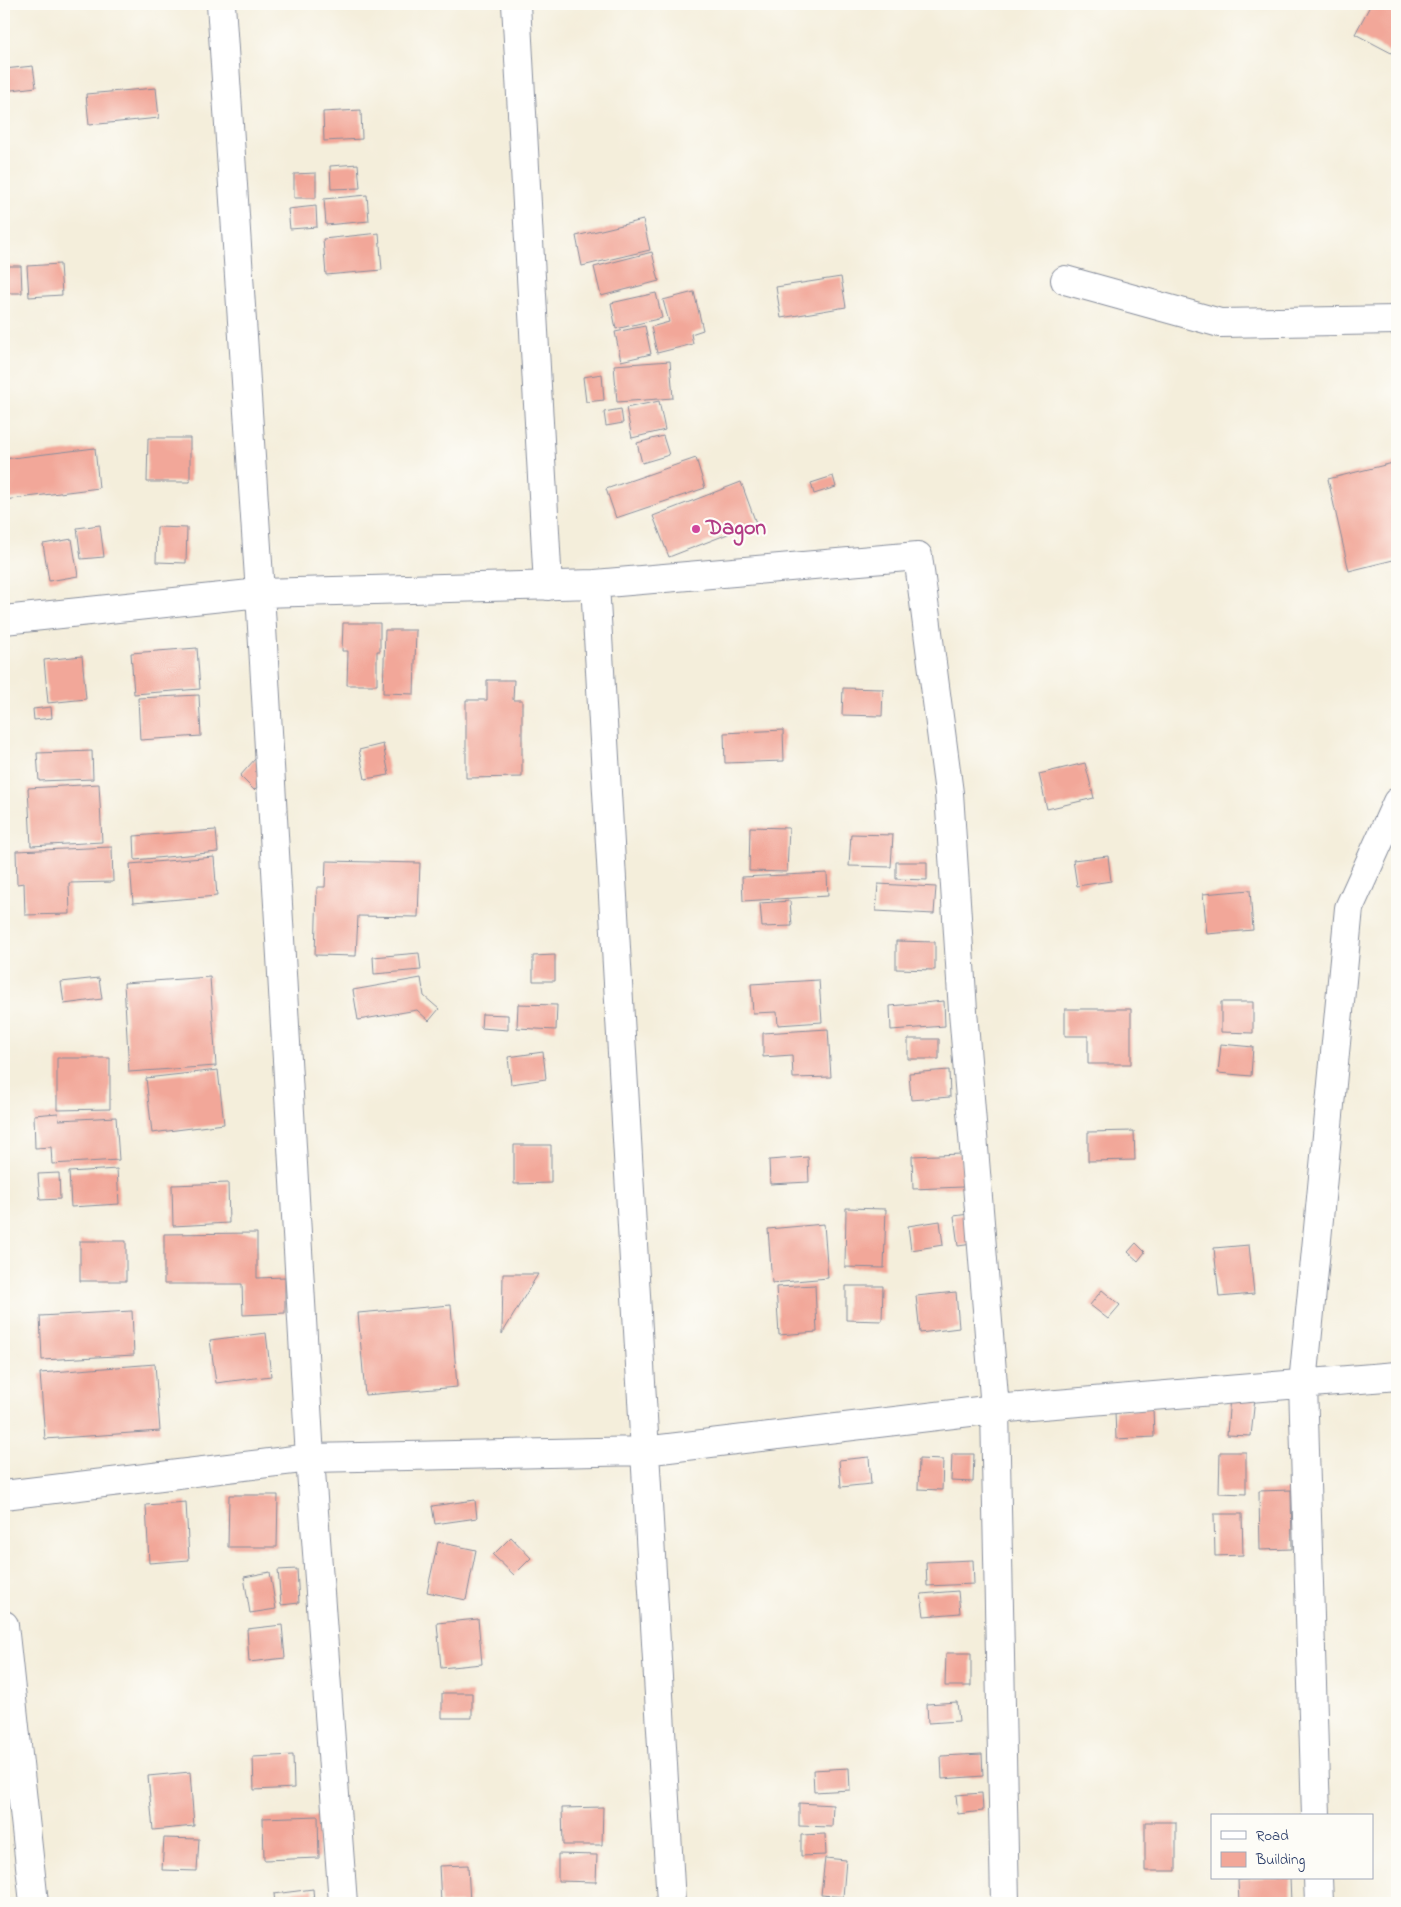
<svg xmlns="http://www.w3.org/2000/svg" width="1401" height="1907" font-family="'Indie Flower',sans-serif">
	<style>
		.building { fill: #f2a799 }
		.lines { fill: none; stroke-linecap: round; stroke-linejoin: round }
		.minor-casing { stroke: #888e9c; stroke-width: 30 }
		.minor { stroke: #fff; stroke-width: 28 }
		.hotel-dot { fill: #d1479c; stroke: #fdfcf7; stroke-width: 2 }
		.labels { text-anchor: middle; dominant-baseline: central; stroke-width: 4.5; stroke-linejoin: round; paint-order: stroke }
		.hotel-label { font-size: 22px; font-weight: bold; fill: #b23c85; stroke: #fdfcf7; text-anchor: start }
	</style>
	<rect width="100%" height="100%" fill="#fdfcf7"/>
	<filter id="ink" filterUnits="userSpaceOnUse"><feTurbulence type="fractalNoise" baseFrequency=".02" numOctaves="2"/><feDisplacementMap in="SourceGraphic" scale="10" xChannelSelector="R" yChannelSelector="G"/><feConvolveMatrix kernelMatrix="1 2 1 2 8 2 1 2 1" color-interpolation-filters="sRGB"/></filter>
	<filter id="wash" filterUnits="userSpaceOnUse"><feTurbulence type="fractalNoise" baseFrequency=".0096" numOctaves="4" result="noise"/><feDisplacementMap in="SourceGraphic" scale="20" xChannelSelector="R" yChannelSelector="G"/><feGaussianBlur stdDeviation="1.12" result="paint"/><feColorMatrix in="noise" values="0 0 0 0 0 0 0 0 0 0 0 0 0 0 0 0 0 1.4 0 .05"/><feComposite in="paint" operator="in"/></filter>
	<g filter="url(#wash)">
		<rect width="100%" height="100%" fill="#f4eedb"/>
		<g id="blocks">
			<path class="building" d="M1371 4H1397V56L1355 34Z
				M33 66 36 87 4 91V69Z
				M156 88 159 118 89 125 86 94Z
				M361 110 362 139 324 141 323 112Z
				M358 164 360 188 331 189 330 166Z
				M316 173V198H294V174Z
				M367 195 369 221 326 225 324 199Z
				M316 206 317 227 290 229 288 209Z
				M643 220 650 250 582 266 576 236Z
				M379 233 382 270 326 275 323 239Z
				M652 252 659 281 601 296 594 267Z
				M60 264 62 295 29 297 27 266Z
				M4 266H21L22 293H4Z
				M841 277 846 307 781 318 776 287Z
				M694 292 703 330 691 334 693 344 657 353 651 327 669 322 663 300Z
				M656 293 662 318 616 329 611 303Z
				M645 326 651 354 621 361 615 332Z
				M670 361 673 398 617 402 614 365Z
				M602 374 604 400 586 402 583 377Z
				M659 401 665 430 632 438 626 408Z
				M621 409 623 423 606 426 604 412Z
				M663 436 669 455 642 463 637 443Z
				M148 438H190V482H147Z
				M95 448 99 488 4 500V459Z
				M696 458 705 488 616 518 606 489Z
				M1397 462V559L1349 571 1328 479Z
				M833 476 836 487 814 494 811 483Z
				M741 482 756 523 669 557 653 516Z
				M100 525 104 557 81 559 77 528Z
				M157 527 187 528 186 563 156 562Z
				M72 539 78 576 49 581 43 544Z
				M343 623H380V651H377V685H347L348 651H342Z
				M385 630H416L414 694 383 693Z
				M197 648 200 689 134 694 131 653Z
				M82 656 86 699 48 703 44 660Z
				M487 680H514L513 700H522V777L466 778V700H487Z
				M843 688 883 689 882 716 842 715Z
				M199 695 201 736 140 740 138 698Z
				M51 707 52 718 34 720 33 709Z
				M783 730 784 761 725 763 724 733Z
				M383 744 389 775 365 779 359 750Z
				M92 751 93 779 39 781 37 753Z
				M255 759 270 773 254 790 240 776Z
				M1085 763 1094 798 1047 809 1039 774Z
				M99 784 102 842 31 846 28 788Z
				M750 827 789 828 787 872 749 871Z
				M216 830 218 852 135 860 134 836Z
				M851 834 893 835 891 867 849 866Z
				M112 847 113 882 69 883 70 914 25 915 24 883 17 884 16 851Z
				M1108 856 1111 881 1077 886 1073 860Z
				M214 857 217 896 133 903 130 864Z
				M326 861 420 863 418 917 358 916 356 956 315 955 317 887H325Z
				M896 862H927V880L896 879Z
				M827 873 828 896 743 901 742 877Z
				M878 884 936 887 934 914 876 911Z
				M1250 890 1253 930 1207 934 1203 894Z
				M790 901 792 926 762 927 760 903Z
				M896 941 935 942V970L896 969Z
				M419 953 421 970 374 974 373 957Z
				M555 955V981H533V956Z
				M210 977 216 1066 129 1072 124 983Z
				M99 978 102 999 64 1004 61 982Z
				M421 978 424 996 439 1009 429 1021 417 1010 358 1020 353 990Z
				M819 980 822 1022 778 1025 777 1012 753 1013 751 984Z
				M944 1001 945 1026 891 1030 890 1006Z
				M1221 1002H1253V1033L1221 1032Z
				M518 1004 557 1005 556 1030 517 1028Z
				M1065 1009H1131V1064H1088V1036H1065Z
				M482 1014 508 1015V1030L481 1028Z
				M828 1029 831 1077 793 1078 792 1055 763 1057V1033Z
				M908 1039H939V1059H908Z
				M1221 1044 1253 1047 1251 1076 1218 1073Z
				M543 1052 546 1079 511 1084 508 1057Z
				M57 1058H110V1109L57 1110Z
				M218 1070 224 1124 152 1133 146 1078Z
				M949 1070 950 1097 911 1100 909 1073Z
				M58 1113 59 1120 116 1117 119 1160 52 1164 51 1147 35 1148 34 1115Z
				M1134 1131 1135 1160 1088 1161V1132Z
				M514 1145H551V1183L514 1184Z
				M962 1154 963 1187 913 1189 912 1156Z
				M808 1157 809 1182 770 1184 769 1160Z
				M117 1169 119 1204 71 1207 69 1172Z
				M59 1173 60 1199 40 1200 38 1174Z
				M228 1183 229 1223 173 1226 172 1185Z
				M1392 1187H1397V1254H1396Z
				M846 1208 886 1209 884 1268 845 1267Z
				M976 1213 980 1243 958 1246 954 1216Z
				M940 1221 943 1245 911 1250 908 1226Z
				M824 1224 828 1278 772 1283 768 1229Z
				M257 1233V1278L285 1277V1313L243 1315 242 1284H164V1234Z
				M80 1241H126V1281H80Z
				M1136 1243 1145 1252 1138 1261 1128 1252Z
				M1249 1245 1254 1294 1219 1297 1214 1248Z
				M503 1274H538L502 1334Z
				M815 1285 817 1332 779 1335 776 1287Z
				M846 1286H883L882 1321 846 1320Z
				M1102 1290 1120 1305 1108 1319 1090 1305Z
				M956 1292 959 1328 920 1333 916 1296Z
				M451 1305 457 1387 365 1395 358 1313Z
				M132 1311 134 1355 42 1360 40 1316Z
				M266 1333 271 1376 216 1383 210 1340Z
				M155 1364 160 1431 45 1439 40 1373Z
				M1230 1396 1255 1398 1251 1436 1227 1435Z
				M1153 1408 1154 1437 1116 1439 1115 1411Z
				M1220 1452H1246V1494L1219 1493Z
				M952 1454H974L973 1482 951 1481Z
				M869 1457 871 1484 841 1487 839 1460Z
				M919 1459 943 1460 942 1490 918 1489Z
				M1291 1490 1292 1549 1260 1550 1259 1491Z
				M229 1495H278L277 1547H228Z
				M475 1500 477 1518 435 1524 432 1506Z
				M186 1502 189 1560 149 1563 146 1505Z
				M1214 1514H1242L1243 1555 1215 1556Z
				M511 1537 531 1558 514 1575 493 1555Z
				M438 1542 476 1550 466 1600 427 1592Z
				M973 1560 974 1584 927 1586 926 1562Z
				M297 1569 299 1603 281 1605 278 1570Z
				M270 1572 276 1609 250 1613 244 1577Z
				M958 1591 960 1613 924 1616 921 1594Z
				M478 1619 482 1664 441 1668 437 1623Z
				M282 1625 285 1658 249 1662 247 1629Z
				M946 1653H971V1686H945Z
				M442 1693H472V1718H442Z
				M957 1702 959 1721 928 1723 927 1704Z
				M982 1754 983 1776 942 1779 941 1756Z
				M293 1755 294 1788 254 1790 253 1757Z
				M849 1768 850 1790 814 1792 813 1770Z
				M190 1772 194 1826 153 1830 148 1776Z
				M982 1793 983 1811 958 1814 956 1795Z
				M799 1803 833 1805 832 1827 799 1826Z
				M603 1807 602 1845H563L562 1808Z
				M318 1816 319 1858 264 1860 263 1818Z
				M1145 1822H1176V1871H1145Z
				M825 1834 826 1855 801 1856V1835Z
				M164 1838 199 1839 197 1871 162 1870Z
				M558 1854 597 1855 596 1882 558 1881Z
				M825 1858 846 1860 843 1897 821 1895Z
				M468 1865 470 1903H441L439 1866Z
				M1259 1878H1290L1291 1903H1239L1238 1880Z
				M313 1889 314 1903H275L274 1894Z"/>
		</g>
	</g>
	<g filter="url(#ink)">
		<use href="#blocks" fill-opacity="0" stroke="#888e9c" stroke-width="1"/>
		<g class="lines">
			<g class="minor-casing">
				<path id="minor" d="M221 4 260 593 310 1458 343 1903
					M516 4 548 586
					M1065 280 1220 323 1397 320
					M595 584 671 1903
					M4 620 260 593 595 584 918 556 949 793 963 1011 995 1409 1005 1903
					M4 1495 310 1458 644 1451 995 1409 1397 1376
					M4 1625 34 1903
					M1316 1816 1303 1384 1349 908 1397 802
					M1318 1878 1319 1903"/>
			</g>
			<use href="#minor" class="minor"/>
		</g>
	</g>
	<circle class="hotel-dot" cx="696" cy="529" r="5"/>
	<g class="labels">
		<g class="hotel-label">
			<text x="706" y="529">Dagon</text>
		</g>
	</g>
	<rect width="1401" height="1907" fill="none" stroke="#fdfcf7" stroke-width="20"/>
	<rect x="1211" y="1814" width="162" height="65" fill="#fdfcf7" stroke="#a3aaba"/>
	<rect x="1221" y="1831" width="25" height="8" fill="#ffffff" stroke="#a3aaba"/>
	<text x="1256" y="1840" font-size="15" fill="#1b2f5e">Road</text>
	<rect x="1221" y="1852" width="25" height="15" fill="#f2a799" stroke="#a3aaba"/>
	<text x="1256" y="1864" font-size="15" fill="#1b2f5e">Building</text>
</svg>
